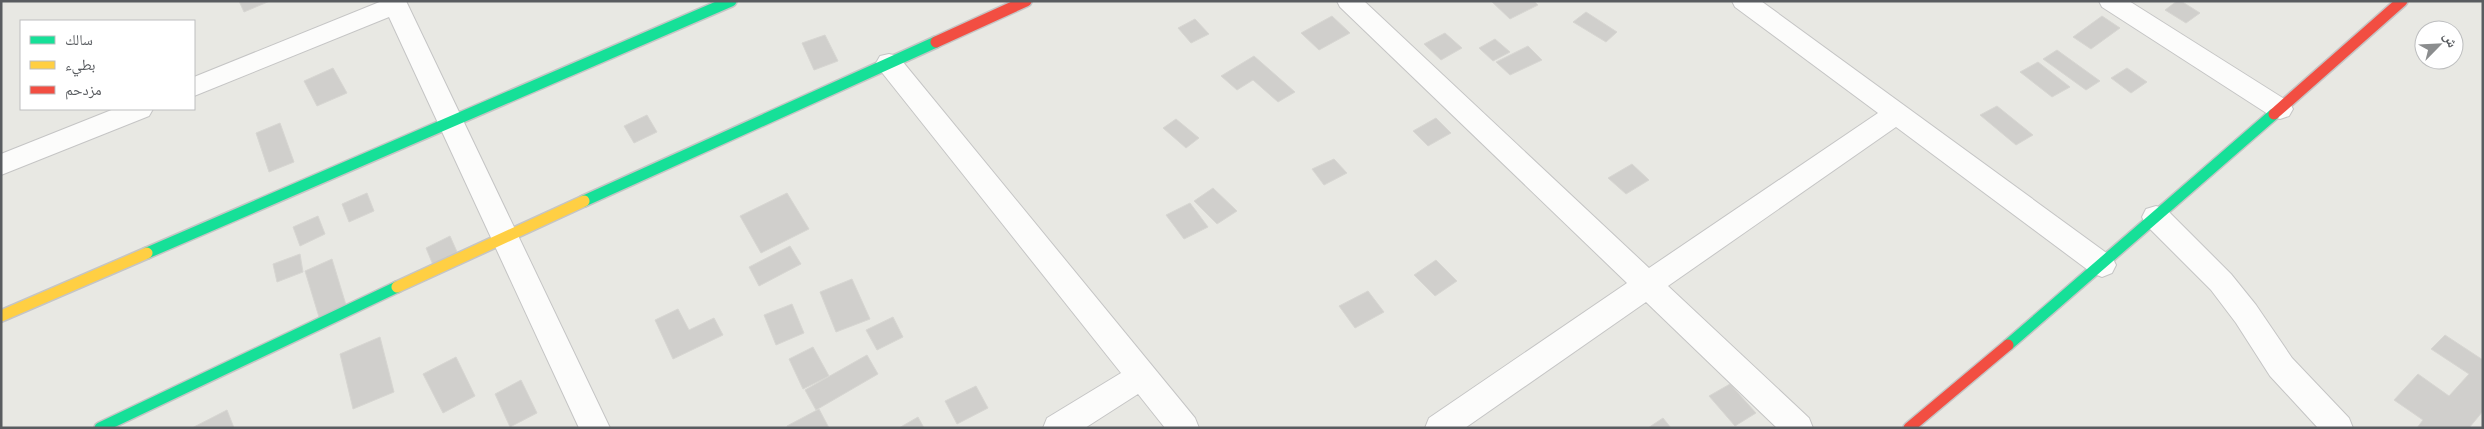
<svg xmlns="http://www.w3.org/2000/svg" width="2484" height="429" font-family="'Space Grotesk','Noto Naskh Arabic',sans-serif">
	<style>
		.building { fill: #d0cfcc; stroke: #d7d6d2 }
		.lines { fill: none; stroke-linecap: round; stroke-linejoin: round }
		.street-casing { stroke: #c5c5c5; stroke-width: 2 }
		.fast-casing { stroke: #c5c5c5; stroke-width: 14 }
		.slow-casing { stroke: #c5c5c5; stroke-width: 14 }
		.jam-casing { stroke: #c5c5c5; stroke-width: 14 }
		.street { fill: #fcfcfb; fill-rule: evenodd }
		.fast { stroke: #16e098; stroke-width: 11 }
		.slow { stroke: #ffcf43; stroke-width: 11 }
		.jam { stroke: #f24e42; stroke-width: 11 }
	</style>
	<rect width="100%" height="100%" fill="#e8e8e3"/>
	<path class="building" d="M239 1H270L244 12Z
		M1491 1H1534L1538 5 1510 19Z
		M2177 1H2181L2200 13 2186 23 2165 10Z
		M1586 12 1617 32 1606 42 1573 22Z
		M1332 16 1350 33 1319 50 1301 33Z
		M2102 16 2120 28 2091 49 2073 37Z
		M1195 19 1209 34 1191 43 1178 28Z
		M1445 33 1462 48 1441 60 1424 44Z
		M825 35 838 61 814 70 802 43Z
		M1495 39 1510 52 1493 61 1479 48Z
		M1528 46 1542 60 1510 75 1496 62Z
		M2057 50 2100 81 2086 90 2043 59Z
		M1254 56 1295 92 1278 102 1253 80 1237 90 1221 76Z
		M2038 62 2070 87 2052 97 2020 72Z
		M333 68 347 93 317 106 304 81Z
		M2127 68 2147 82 2131 93 2111 78Z
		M1997 106 2033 135 2016 145 1980 115Z
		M647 115 657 132 634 143 624 126Z
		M1436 118 1451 133 1428 146 1413 131Z
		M1176 119 1199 138 1186 148 1163 128Z
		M280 123 294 162 269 172 256 133Z
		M1334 159 1347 173 1324 185 1312 169Z
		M1632 164 1649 180 1626 194 1608 178Z
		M1213 188 1237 211 1217 224 1194 201Z
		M367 193 374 211 349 222 342 204Z
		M787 193 809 229 761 253 740 216Z
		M1190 203 1208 227 1184 239 1166 215Z
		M318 216 325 234 300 246 293 227Z
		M450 236 458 254 433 265 426 248Z
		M790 246 801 264 759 286 749 267Z
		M300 254 303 272 277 282 273 264Z
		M332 259 346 305 319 317 305 271Z
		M1436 260 1457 281 1435 296 1414 275Z
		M852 279 870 319 836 332 820 292Z
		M1368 291 1384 312 1355 328 1339 306Z
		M792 304 804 333 776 345 764 315Z
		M678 309 689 330 714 318 723 335 673 359 655 320Z
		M893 317 903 337 877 350 866 330Z
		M2445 335 2483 360V411L2469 428H2417L2423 420 2394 400 2418 374 2449 396 2469 374 2431 349Z
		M380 337 394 392 353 409 340 354Z
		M813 347 829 376 803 389 789 359Z
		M867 355 878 374 816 410 805 390Z
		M456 357 475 396 443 413 423 374Z
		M521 380 537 413 510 427 495 394Z
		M1730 384 1756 413 1735 426 1709 396Z
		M976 386 988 408 957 424 945 401Z
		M819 409 829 428H787V426Z
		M227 410 234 428H192Z
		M918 417 924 428H899Z
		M1663 418 1671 428H1648Z"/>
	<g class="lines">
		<g class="street-casing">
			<path id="street" d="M382 1H406L610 428H579L389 17 194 96V77Z
				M1337 1H1364L1649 268 1878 113 1735 7 1732 1H1761L2112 257 2116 265 2112 273 2102 277 2092 273 1896 127 1668 286 1809 418 1813 428H1777L1646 302 1465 428H1425L1429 418 1627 283 1340 7Z
				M2099 1H2129L2289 102 2293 109 2289 116 2280 119 2271 116 2102 7Z
				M889 54 898 56 1195 418 1199 428H1165L1138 394 1085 428H1043L1047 418 1121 373 880 70 876 63 880 56Z
				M114 109H153L149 116 1 175V154Z
				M2156 206 2166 209 2231 274 2256 305 2292 358 2349 418 2353 428H2318L2270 376 2236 323 2211 290 2146 225 2142 217 2146 209Z"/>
		</g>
		<g class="fast-casing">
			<path id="fast" d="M584 201 936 42
				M147 253 731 1
				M2008 345 2274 114
				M100 428 397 287"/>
		</g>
		<g class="slow-casing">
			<path id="slow" d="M397 287 584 201
				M1 316 147 253"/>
		</g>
		<g class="jam-casing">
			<path id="jam" d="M936 42 1026 1
				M2274 114 2402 1
				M1909 428 2008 345"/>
		</g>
		<use href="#street" class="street"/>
		<use href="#fast" class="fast"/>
		<use href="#slow" class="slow"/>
		<use href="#jam" class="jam"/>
	</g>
	<rect width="2484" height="429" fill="none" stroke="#595c60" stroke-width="5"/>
	<rect x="20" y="20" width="175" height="90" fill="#ffffff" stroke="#bdbebf"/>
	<rect x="30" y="36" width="25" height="8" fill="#16e098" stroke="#bdbebf"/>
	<text x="65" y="45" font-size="15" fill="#595c60">سالك</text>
	<rect x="30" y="61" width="25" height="8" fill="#ffcf43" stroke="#bdbebf"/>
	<text x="65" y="70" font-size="15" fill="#595c60">بطيء</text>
	<rect x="30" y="86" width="25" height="8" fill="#f24e42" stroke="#bdbebf"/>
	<text x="65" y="95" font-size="15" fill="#595c60">مزدحم</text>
	<g transform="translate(2439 45) rotate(66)"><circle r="24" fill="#ffffff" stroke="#bdbebf"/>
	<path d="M0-4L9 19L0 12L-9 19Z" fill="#8b8d8e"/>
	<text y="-8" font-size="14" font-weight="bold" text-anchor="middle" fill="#595c60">ش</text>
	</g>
</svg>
